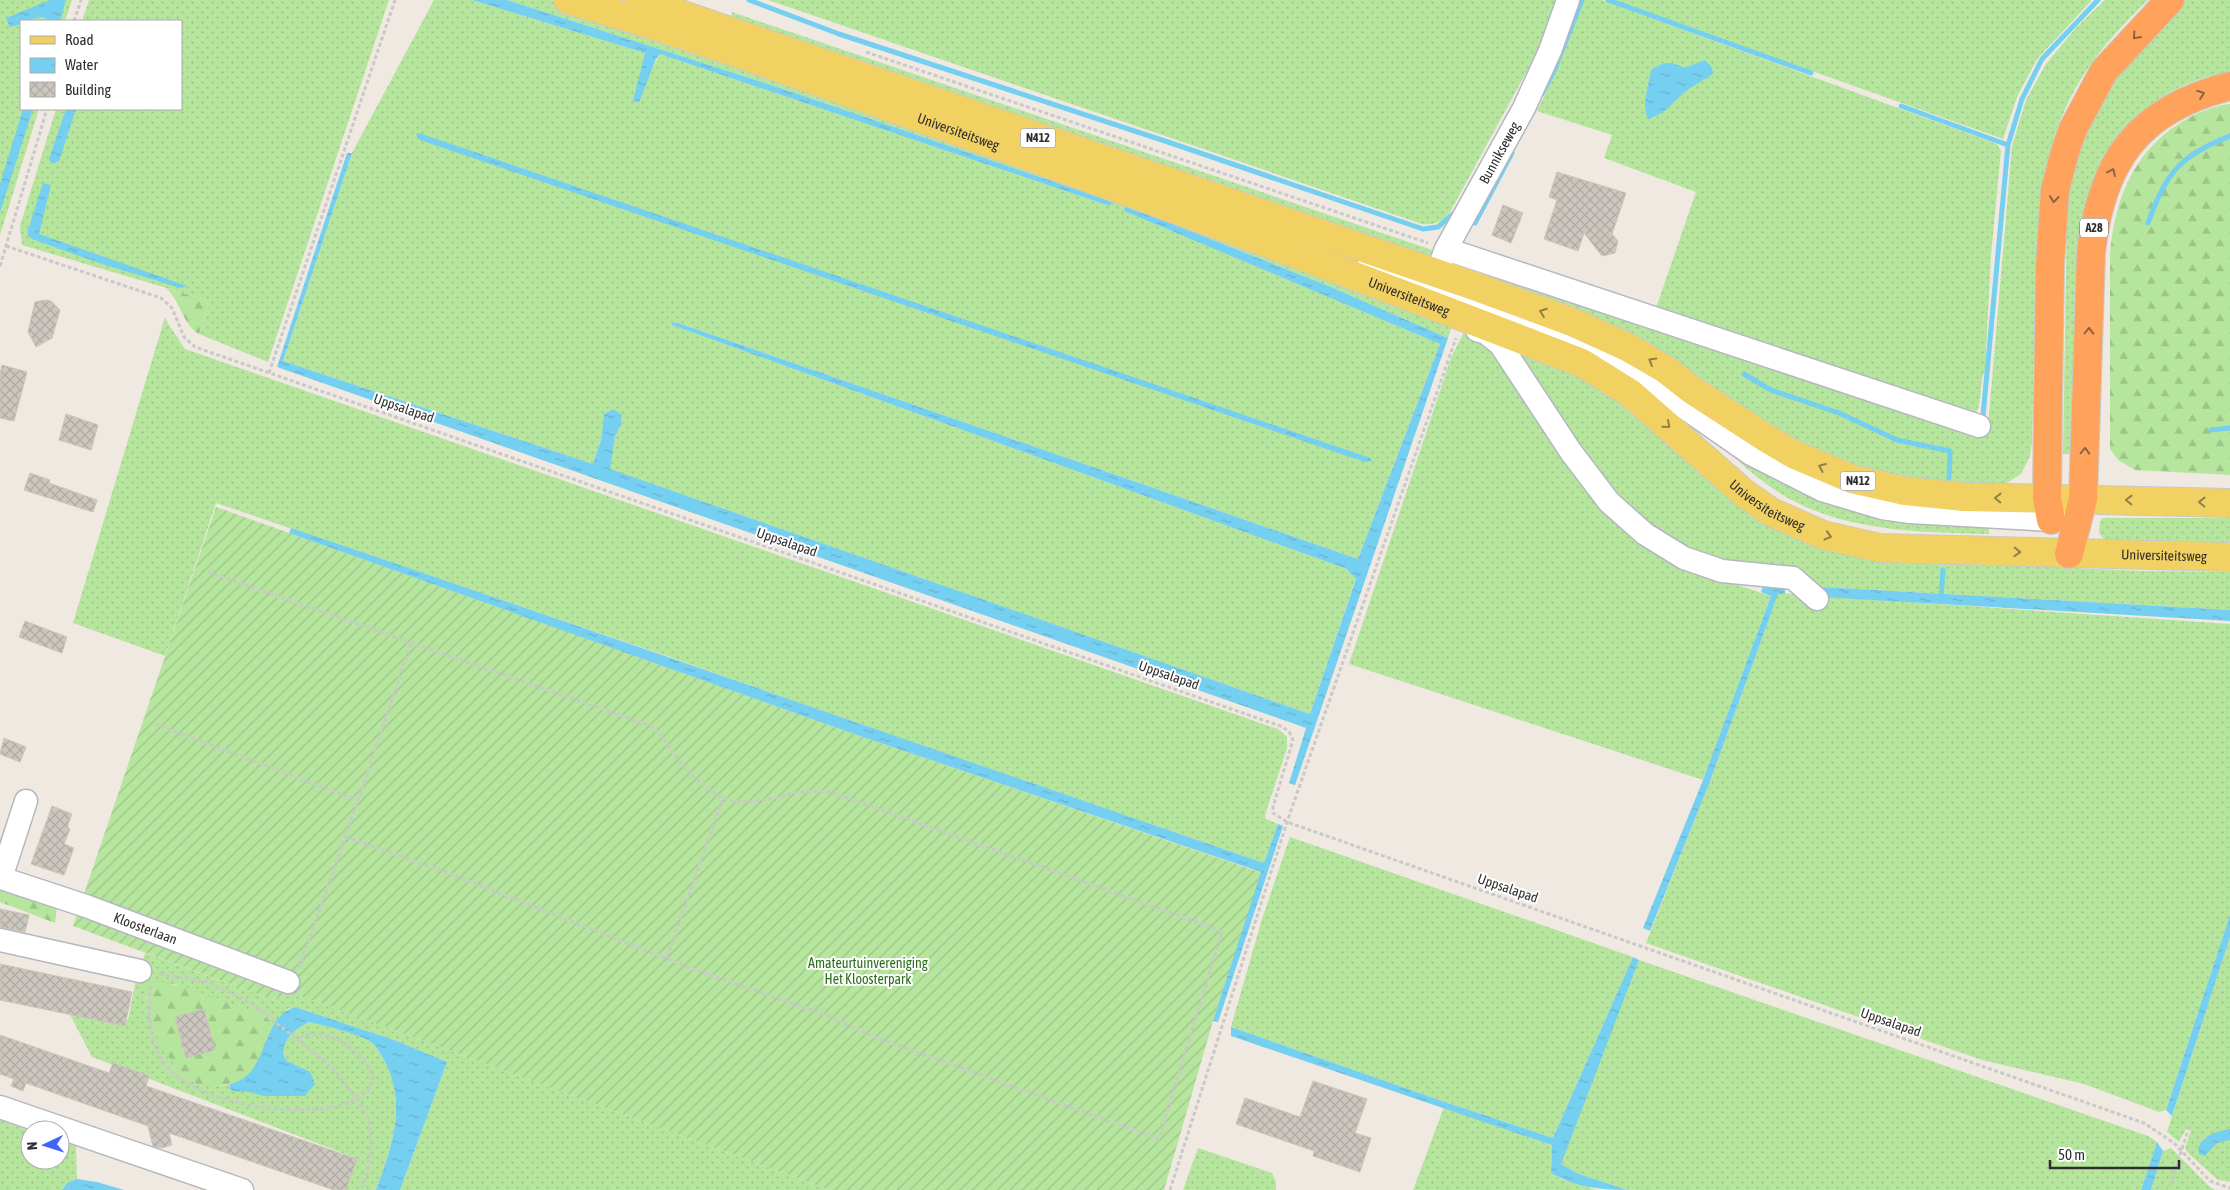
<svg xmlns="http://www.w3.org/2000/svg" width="2230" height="1190" font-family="'Asap Condensed',sans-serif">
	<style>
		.grass { fill: url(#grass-dots) }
		.forest { fill: url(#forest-firs) }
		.garden { fill: url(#garden-furrows) }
		.water { fill: url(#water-ripples) }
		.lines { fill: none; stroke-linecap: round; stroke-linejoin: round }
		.stream { stroke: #75cff0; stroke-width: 5 }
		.building { fill: url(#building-cross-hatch); stroke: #cbc5ba }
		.minor-casing { stroke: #b4b7c1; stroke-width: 25 }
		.major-casing { stroke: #c9c9c9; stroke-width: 30 }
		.highway-casing { stroke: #c9c9c9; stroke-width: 30 }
		.path { stroke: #c9c9c9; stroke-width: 3; stroke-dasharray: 4 2.5; stroke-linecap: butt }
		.minor { stroke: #fff; stroke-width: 22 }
		.major { stroke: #f2d163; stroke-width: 28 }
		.highway { stroke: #ffa35c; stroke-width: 28 }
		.oneway { stroke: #8c6343 }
		.oneway2 { stroke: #908048 }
		.labels { text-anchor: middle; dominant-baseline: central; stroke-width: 4; stroke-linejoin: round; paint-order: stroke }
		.shield { fill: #fff; stroke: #6d6d6d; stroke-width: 1 }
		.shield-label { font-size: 12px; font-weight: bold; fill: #2e2e2e }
		.street-label { font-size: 14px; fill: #2e2e2e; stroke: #fff }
		.park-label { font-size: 14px; fill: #2c6e1b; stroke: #fff }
	</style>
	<defs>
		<pattern id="grass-dots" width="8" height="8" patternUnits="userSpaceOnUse" patternTransform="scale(1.25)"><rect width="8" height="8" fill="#b6e59e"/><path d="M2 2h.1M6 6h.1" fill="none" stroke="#9dc588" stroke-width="1.8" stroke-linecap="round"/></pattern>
		<pattern id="forest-firs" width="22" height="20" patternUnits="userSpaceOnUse" patternTransform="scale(1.25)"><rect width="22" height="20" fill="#b6e59e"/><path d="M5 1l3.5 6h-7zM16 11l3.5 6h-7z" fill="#9dc588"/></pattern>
		<pattern id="garden-furrows" width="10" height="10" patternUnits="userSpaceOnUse" patternTransform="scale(1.25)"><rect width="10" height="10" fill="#b6e59e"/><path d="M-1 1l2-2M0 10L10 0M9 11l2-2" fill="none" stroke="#9dc588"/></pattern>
		<pattern id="water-ripples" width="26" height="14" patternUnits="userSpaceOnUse" patternTransform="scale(1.25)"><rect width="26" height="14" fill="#75cff0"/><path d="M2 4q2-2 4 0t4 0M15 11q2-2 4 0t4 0" fill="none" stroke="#66b2ce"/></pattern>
		<pattern id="building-cross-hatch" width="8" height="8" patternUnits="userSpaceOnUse" patternTransform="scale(1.25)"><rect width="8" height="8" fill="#cbc7bf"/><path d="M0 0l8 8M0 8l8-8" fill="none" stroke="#afaba4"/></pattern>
	</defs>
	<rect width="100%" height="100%" fill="#efe9e1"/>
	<path class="grass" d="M0 0H72L65 21H21V109H39L0 235Z
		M89 0H389L268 362 199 334 210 301 22 245 20 226 56 109H181V21H82Z
		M434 0H472L645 53 634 101 660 54 1110 206 777 87 507 0H550L676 38 1453 323 1448 338 1331 287 1125 205 1124 211 1440 344 1358 559 678 323 674 322 672 325 1347 569 1356 578 1310 714 609 469 615 436 621 425 622 416 613 409 604 414 601 440 593 464 283 361 352 153Z
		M768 0H1556L1552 17 1533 60 1450 212C1442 222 1435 225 1422 224Z
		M1584 0H1602L1997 144 2001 151 1991 255 1985 370C1978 385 1984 403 1974 416L1655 311 1696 192 1604 158 1612 135 1537 111 1556 72Z
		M1612 0H2092L2037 59 2017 97 2003 139Z
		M2105 0H2148C2120 27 2093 56 2074 91 2038 157 2036 232 2035 305 2034 351 2033 396 2032 442L2030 456 2021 474 2005 484H1962L1900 477 1860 467 1797 442 1456 265 1455 256 1983 435 1989 415 2012 146 2026 100 2046 64 2076 28Z
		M2180 0H2230V72C2154 83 2099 140 2085 214L2075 454H2063L2067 213 2070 175 2102 89Z
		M732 12 1435 251 1428 256 731 17Z
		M165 317 169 325 185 349 1278 729 1287 737V748L1265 815 1266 819 1278 824 1264 863 862 725 667 656 216 503 165 656 73 623Z
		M1465 330 1498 353 1565 458 1719 579 1771 596 1703 780 1349 664 1451 358Z
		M1513 352 1540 353 1612 392 1730 497 1772 528 1819 548 1872 559 2143 571 2230 572V610L1822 587 1800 574 1723 562 1697 555 1649 525 1607 485Z
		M1709 433 1989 522V534C1915 532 1839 532 1775 490 1751 474 1730 453 1709 433Z
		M2103 518H2230V547L2107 543 2099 533 2100 521Z
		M1778 593 2230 624V915L2166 1110 2159 1112 2084 1084 1982 1060 1646 943 1709 784Z
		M1290 837 1633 957 1553 1138 1445 1102 1231 1027 1262 919Z
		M2230 937V1182L2218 1180 2188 1153 2185 1148 2191 1130 2186 1129 2179 1142 2167 1132Z
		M145 953 271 999 289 994 304 997 829 1190H400L447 1062 397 1041 295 1007 288 1009 275 1025 263 1015 173 984 146 997 148 1004 218 1086 230 1084V1089L233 1091H251L263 1096H305L295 1065 287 1061 283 1054C286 1035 292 1032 309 1022 324 1025 359 1034 371 1042 378 1048 382 1056 386 1064 407 1107 391 1149 376 1190H343L353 1157 92 1057 66 1007 128 1020 135 984Z
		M1639 960 2148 1136 2157 1142 2141 1190H1627L1579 1174 1561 1164 1566 1147Z
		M1444 1107 1552 1145 1551 1173 1561 1179 1597 1190H1413Z
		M0 1120 30 1131V1160H60V1141L76 1146 77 1179 67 1183 62 1190H0Z
		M1198 1148 1272 1173 1276 1182V1190H1183Z
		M2171 1148 2210 1187 2215 1190H2151L2163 1151Z"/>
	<path class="forest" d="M2230 104V475L2135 470 2118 460 2110 449V256C2114 197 2136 146 2190 117 2202 111 2217 105 2230 104Z
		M166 288 210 301 199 334C182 324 181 301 166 288Z
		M0 887 57 908 55 923 0 902Z
		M157 981 192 989 263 1015 275 1025C267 1039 259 1066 248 1076 242 1082 235 1083 227 1084 219 1086 209 1087 200 1085 173 1079 136 1007 149 982Z"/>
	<path class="garden" d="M216 507 857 735 1262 873 1213 1021 1164 1190H829L304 997 289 994 271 999 73 926Z"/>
	<path class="water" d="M50 0H66L60 21H50L43 17 21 21V24L10 27 6 18Z
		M472 0H507L777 87 1112 202 1110 206 660 54 656 59 639 102 633 101 645 53Z
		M1705 60 1712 68 1713 74C1704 80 1694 85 1686 91 1670 104 1669 112 1648 119 1641 102 1649 87 1651 70 1664 61 1670 61 1684 68Z
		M23 109H33L0 212V184Z
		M66 109H76L59 161 52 164 49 159Z
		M419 133 1370 458 1372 461 1365 462 420 140 416 134Z
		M347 153H352L283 361 593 464 601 440 604 414 613 409 622 415 621 425 615 436 610 469 1310 714 1356 579 1347 569 672 325 673 322 678 323 1358 559 1440 344 1124 211 1125 205 1331 287 1448 338 1295 785 1289 783 1306 728 277 367Z
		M43 183 51 185 39 234 187 286 181 288 102 264 32 239 28 236V230Z
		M291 528C616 638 940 752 1264 863L1278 824 1283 826 1218 1022 1213 1021 1261 872 857 735 289 533Z
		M1764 584 1785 586V594H1778L1709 784 1650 931 1643 928 1703 780 1771 596 1761 592Z
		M1822 587 2230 610V621L1822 597 1818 592Z
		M2230 915V937L2172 1116 2166 1110Z
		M1633 957 1639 960 1561 1164 1579 1174 1627 1190C1600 1190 1575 1187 1551 1173L1552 1145 1231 1036V1027L1445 1102 1553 1138Z
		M295 1007 397 1041 447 1062 400 1190H376C391 1149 407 1107 386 1064 382 1056 378 1048 371 1042 359 1034 323 1025 309 1022 292 1032 286 1035 283 1054L287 1061 310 1072 315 1084 305 1096H263L251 1092 233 1091 230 1089V1084C270 1076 259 1018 295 1007Z
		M2230 1129V1140L2217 1143 2205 1156 2199 1154C2196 1137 2217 1131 2230 1129Z
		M2157 1142 2163 1151 2151 1190H2141Z
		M77 1179 97 1182 124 1190H62L67 1183Z"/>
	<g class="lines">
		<path class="stream" d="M749 0 839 34 1165 141 1423 229 1438 227 1453 214
			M1608 0 1811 73
			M1542 94 1554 71 1582 0
			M1901 106 2008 145
			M1475 223 1512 153
			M2148 223C2167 172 2179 156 2230 136
			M1744 374 1771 390 1839 413 1897 440 1950 451 1949 478
			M1983 416 2008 145 2022 99 2042 59 2098 0
			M2211 430 2230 428
			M1941 599 1943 570"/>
	</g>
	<path class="building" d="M1557 172 1626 193 1612 234 1618 241 1615 253 1602 256 1584 233 1578 251 1544 239 1557 200 1549 197Z
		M1503 205 1523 213 1511 243 1492 235Z
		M46 300 51 301 60 310 52 338 36 347 28 332 35 302Z
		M2 365 27 372 14 421 0 418V374Z
		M66 414 98 425 91 450 59 440Z
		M30 473 50 480 49 483 97 500 93 512 24 490Z
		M25 621 67 637 62 653 19 637Z
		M4 738 26 747 20 762 0 754Z
		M52 806 72 814 68 824V828L70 829 64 844 74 848 64 875 31 864Z
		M0 909 29 915 25 932 0 927Z
		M0 964 132 992 125 1026 0 1000Z
		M204 1009 215 1050 186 1058 175 1017Z
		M0 1035 109 1073 113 1063 149 1076 146 1086 357 1159 346 1190H334L169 1133 172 1145 161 1148 153 1146 148 1126 26 1083 23 1091 11 1086 14 1079 0 1074Z
		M1313 1081 1367 1099 1355 1133 1371 1138 1360 1172 1313 1156 1314 1151 1236 1124 1245 1098 1300 1117Z"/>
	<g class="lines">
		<g class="minor-casing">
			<g id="minor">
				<path d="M1446 249 1979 426"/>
				<path id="s1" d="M1441 262 1446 249 1524 108 1550 51 1568 0"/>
				<path d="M1369 264 1545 332 1618 364 1652 385 1751 454 1822 490 1882 508 1910 512 2051 520 2066 511"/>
				<path d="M1477 330 1486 333 1500 344 1571 452 1609 502 1645 534 1684 558 1722 571 1793 578 1817 599"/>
				<path id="s2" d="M26 801 1 878 86 906 288 982"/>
				<path d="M0 940 140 971"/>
				<path d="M0 1107 242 1190"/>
			</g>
		</g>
		<g class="major-casing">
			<g id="major">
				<path id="s3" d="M568 0C686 33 802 76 917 117 1140 195 1361 277 1582 363L1630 393 1745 494 1771 512 1823 535 1880 548 2230 557"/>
				<path d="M639 0 1474 286 1572 322 1627 347 1665 369 1692 390 1766 438 1793 454 1852 479 1905 491 1964 497 2230 503"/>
			</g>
		</g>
		<g class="highway-casing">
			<path id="highway" d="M2051 520 2047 498 2048 401 2050 265 2055 190 2065 152 2073 129 2104 71 2170 0
				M2069 554 2083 499 2091 253C2101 161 2138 109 2230 86"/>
		</g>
		<path class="path" d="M74 21 81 0
			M866 52 1428 243
			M6 246 161 298 172 308 184 337 195 347 1283 727 1290 733 1293 740 1273 807V813L1287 822 2144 1123 2174 1143 2210 1181 2230 1188
			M0 266 47 109
			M269 373 395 0
			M208 572 651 726C669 742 677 764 696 778 704 785 714 794 724 798 756 810 787 790 818 791 825 791 831 793 837 794L1222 931 1159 1139 872 1036 826 1015 693 969 456 876 346 837
			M155 724 357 800
			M667 957 723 798
			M299 967C338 860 374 752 411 644
			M159 974 208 982 231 993 255 1006 332 1067 357 1098 369 1120 371 1145 367 1173 361 1190
			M151 986C148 1011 148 1038 162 1060 189 1103 296 1119 342 1105 351 1102 360 1096 368 1091L373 1078C370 1072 369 1065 364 1060 350 1042 317 1025 297 1040
			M2170 1186 2190 1124
			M1170 1190 1287 822 1456 338"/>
		<use href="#minor" class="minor"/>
		<use href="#major" class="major"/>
		<use href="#highway" class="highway"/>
	</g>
	<defs><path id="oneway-chevron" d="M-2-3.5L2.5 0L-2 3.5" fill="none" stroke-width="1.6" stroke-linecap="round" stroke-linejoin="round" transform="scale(1.25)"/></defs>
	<g class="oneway">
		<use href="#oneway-chevron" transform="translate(2136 36) rotate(132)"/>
		<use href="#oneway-chevron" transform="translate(2201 94) rotate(-20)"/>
		<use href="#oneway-chevron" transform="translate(2112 172) rotate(-65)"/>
		<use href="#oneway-chevron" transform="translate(2054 199) rotate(96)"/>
		<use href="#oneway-chevron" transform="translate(2089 331) rotate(-89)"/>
		<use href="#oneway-chevron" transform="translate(2085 451) rotate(-88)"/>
	</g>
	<g class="oneway2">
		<use href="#oneway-chevron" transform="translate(1543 312) rotate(-160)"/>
		<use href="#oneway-chevron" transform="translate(1652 361) rotate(-149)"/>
		<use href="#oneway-chevron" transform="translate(1667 425) rotate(41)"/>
		<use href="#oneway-chevron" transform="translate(1822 467) rotate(-157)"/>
		<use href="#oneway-chevron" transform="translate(1998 498) rotate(-179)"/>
		<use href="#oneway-chevron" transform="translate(2129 500) rotate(-179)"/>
		<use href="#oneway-chevron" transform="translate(2202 502) rotate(-179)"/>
		<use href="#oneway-chevron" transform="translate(1828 536) rotate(16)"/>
		<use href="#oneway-chevron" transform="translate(2017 552) rotate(2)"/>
	</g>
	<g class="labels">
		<g class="shield">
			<rect x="1020.5" y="128.5" width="35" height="19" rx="4"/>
			<rect x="2080" y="218.5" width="28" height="19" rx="4"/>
			<rect x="1840.5" y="471.5" width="35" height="19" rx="4"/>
		</g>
		<g class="shield-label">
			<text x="1038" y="138">N412</text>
			<text x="2094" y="228">A28</text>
			<text x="1858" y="481">N412</text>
		</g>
		<g class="street-label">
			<text stroke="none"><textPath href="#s3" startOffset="412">Universiteitsweg</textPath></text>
			<text stroke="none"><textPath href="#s1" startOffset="124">Bunnikseweg</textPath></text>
			<text stroke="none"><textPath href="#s3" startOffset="892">Universiteitsweg</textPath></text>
			<text transform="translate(404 408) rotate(19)">Uppsalapad</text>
			<text stroke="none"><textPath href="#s3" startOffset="1312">Universiteitsweg</textPath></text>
			<text transform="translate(787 542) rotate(19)">Uppsalapad</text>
			<text stroke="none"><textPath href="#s3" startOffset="1718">Universiteitsweg</textPath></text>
			<text transform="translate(1169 675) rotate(19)">Uppsalapad</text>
			<text transform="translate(1508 888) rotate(19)">Uppsalapad</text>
			<text stroke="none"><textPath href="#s2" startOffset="234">Kloosterlaan</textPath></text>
			<text transform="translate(1891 1022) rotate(19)">Uppsalapad</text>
		</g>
		<g class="park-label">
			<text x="868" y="963">Amateurtuinvereniging<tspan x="868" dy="16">Het Kloosterpark</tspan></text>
		</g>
	</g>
	<rect x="20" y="20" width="162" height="90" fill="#ffffff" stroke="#ababab"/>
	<rect x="30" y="36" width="25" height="8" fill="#f2d163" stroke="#ababab"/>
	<text x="65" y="45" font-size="15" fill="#2e2e2e">Road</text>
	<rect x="30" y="58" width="25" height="15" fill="url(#water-ripples)" stroke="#ababab"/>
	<text x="65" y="70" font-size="15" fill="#2e2e2e">Water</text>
	<rect x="30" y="82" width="25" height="15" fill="url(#building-cross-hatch)" stroke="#ababab"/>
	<text x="65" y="95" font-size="15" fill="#2e2e2e">Building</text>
	<g transform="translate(45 1145) rotate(266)"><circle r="24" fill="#ffffff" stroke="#ababab"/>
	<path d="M0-4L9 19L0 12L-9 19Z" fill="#4264fb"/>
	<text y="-8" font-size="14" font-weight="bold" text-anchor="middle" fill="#2e2e2e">N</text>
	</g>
	<path d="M2050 1160v8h129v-8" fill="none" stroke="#2e2e2e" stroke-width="2.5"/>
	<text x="2058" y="1160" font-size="15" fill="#2e2e2e" stroke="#ffffff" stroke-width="4" paint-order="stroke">50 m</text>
</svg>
